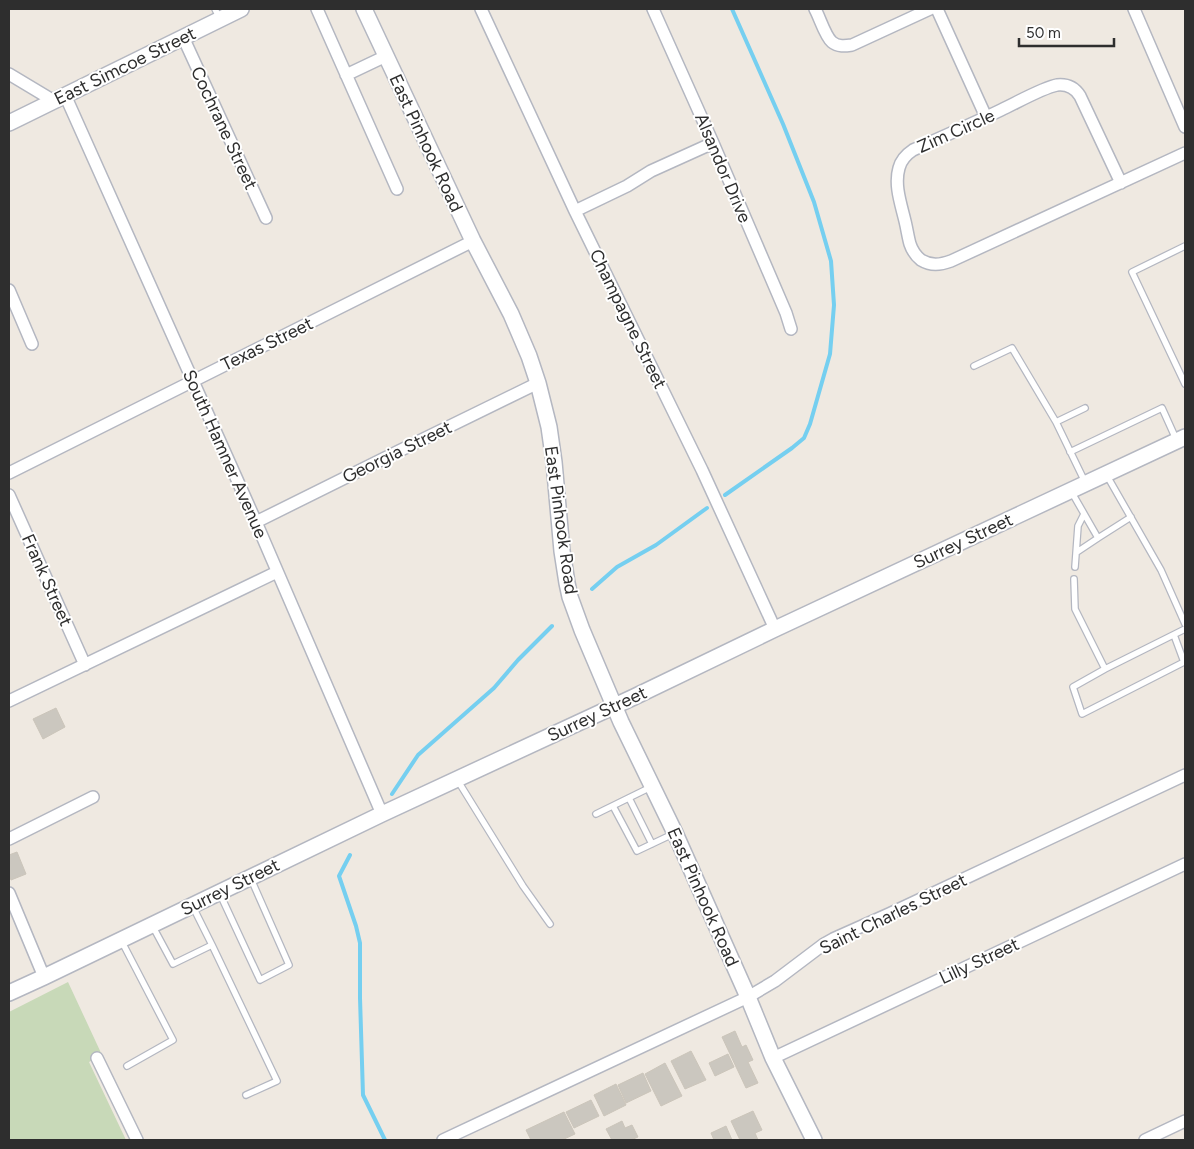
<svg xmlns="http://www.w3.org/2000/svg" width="1194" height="1149" font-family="Figtree,sans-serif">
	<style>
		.cemetery { fill: #c8d9b8 }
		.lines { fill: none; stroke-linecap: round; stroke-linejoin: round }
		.stream { stroke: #75cff0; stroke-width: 4 }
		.building { fill: #cbc7bf; stroke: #cbc5ba }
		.lane-casing { stroke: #b4b7c1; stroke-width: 8 }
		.street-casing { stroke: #b4b7c1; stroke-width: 14 }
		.secondary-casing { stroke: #b4b7c1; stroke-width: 18 }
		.lane { stroke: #fff; stroke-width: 5.5 }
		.street { stroke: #fff; stroke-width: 11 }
		.secondary { stroke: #fff; stroke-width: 15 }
		.labels { text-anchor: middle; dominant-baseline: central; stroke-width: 4; stroke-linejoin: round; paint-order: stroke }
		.street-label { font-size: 18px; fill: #2e2e2e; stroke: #fff }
	</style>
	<rect width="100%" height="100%" fill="#efe9e1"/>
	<path class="cemetery" d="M68 982 102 1055 89 1062 126 1140H9V1012Z"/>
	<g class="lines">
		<path class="stream" d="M725 495 792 448 804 438 810 424 830 354 834 305 831 261 814 202 783 124 732 9
			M592 589 617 567 656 545 707 508
			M392 794 418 755 494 688 518 660 552 626
			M350 855 339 876 356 926 360 943V998L363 1095 385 1140"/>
	</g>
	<path class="building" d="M56 708 65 727 43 739 33 719Z
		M17 852 26 874 11 880 9 875V859H10L9 855Z
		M735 1031 742 1047 746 1045 753 1060 748 1062 758 1083 746 1088 722 1037Z
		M691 1051 706 1080 685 1089 671 1061Z
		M728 1054 734 1067 715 1076 709 1063Z
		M665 1063 682 1096 661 1106 645 1074Z
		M643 1073 651 1091 626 1103 618 1085Z
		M616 1084 626 1105 604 1116 594 1095Z
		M591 1100 599 1116 574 1128 566 1112Z
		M753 1111 762 1130 755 1133 758 1140H740L731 1121Z
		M564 1112 575 1134 562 1140H531L526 1130Z
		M622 1121 625 1128 632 1125 638 1137 631 1140H612L606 1129Z
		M726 1126 732 1140H714L711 1133Z"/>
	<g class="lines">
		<g class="lane-casing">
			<path id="lane" d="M215 9 220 19
				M1185 246 1132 272 1185 384
				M974 366 1012 348 1056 422 1085 482
				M1056 422 1085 408
				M1070 452 1162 408 1176 439
				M1106 474 1161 570 1185 624
				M1071 491 1098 538 1131 517
				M1077 552 1098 538
				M1075 567 1078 526 1084 514
				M1074 579 1075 609 1105 669 1185 629
				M1105 669 1073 687 1082 714 1184 662 1174 635
				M458 781 523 886 550 924
				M629 798 652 844
				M613 806 637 851 675 833
				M596 814 651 787
				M220 894 260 980 289 965 251 879
				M193 907 212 945
				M152 925 173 964 212 945 277 1081 246 1095
				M121 940 173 1040 127 1066"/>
		</g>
		<g class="street-casing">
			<path id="street" d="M317 9 397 189
				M481 9 575 211 702 470 775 629
				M653 9 713 143 786 313 791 329
				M815 9C820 18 825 36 832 42 838 47 845 46 852 45L930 9
				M937 9 986 117
				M1134 9 1185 127
				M183 37 266 218
				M9 74 54 101
				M346 75 386 56
				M65 95 256 522 382 814
				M1121 183 1080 96C1075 88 1067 84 1057 85 1042 88 1016 103 1001 110 972 124 942 137 913 150 907 154 901 160 899 168 894 185 901 204 905 221 907 229 908 237 910 244 912 250 916 256 921 260 931 266 940 265 951 261L1185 153
				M575 211 627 186 651 171 713 143
				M9 290 32 344
				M9 473 473 241
				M9 495 85 665
				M256 522 399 451 538 383
				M9 701 277 572
				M9 839 93 797
				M9 893 44 977
				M97 1058 137 1140
				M773 1058 1185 864
				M443 1140 748 997 775 981 824 944 833 939 889 914 1185 775
				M1145 1140 1185 1121"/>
		</g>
		<g class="secondary-casing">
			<path id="secondary" d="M364 9 473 241 511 314 529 356 538 383 549 427 554 462 562 551 567 583 570 597 582 630 621 722 675 833 748 997 773 1058 814 1140
				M9 123 241 9
				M9 993 44 977 382 814 634 697 775 629 1185 437"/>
		</g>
		<use href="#lane" class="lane"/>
		<use href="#street" class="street"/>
		<use href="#secondary" class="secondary"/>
	</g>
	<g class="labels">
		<g class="street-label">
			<text transform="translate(125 66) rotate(-26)">East Simcoe Street</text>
			<text transform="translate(224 128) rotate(65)">Cochrane Street</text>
			<text transform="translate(956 131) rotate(-24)">Zim Circle</text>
			<text transform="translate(426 143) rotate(65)">East Pinhook Road</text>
			<text transform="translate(723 168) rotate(67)">Alsandor Drive</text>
			<text transform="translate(628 319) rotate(64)">Champagne Street</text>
			<text transform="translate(267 344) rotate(-26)">Texas Street</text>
			<text transform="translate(397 452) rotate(-26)">Georgia Street</text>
			<text transform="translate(225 454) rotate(66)">South Hamner Avenue</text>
			<text transform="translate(561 520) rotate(82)">East Pinhook Road</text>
			<text transform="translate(963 541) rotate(-25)">Surrey Street</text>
			<text transform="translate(47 580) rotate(66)">Frank Street</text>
			<text transform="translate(597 714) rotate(-25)">Surrey Street</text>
			<text transform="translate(230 887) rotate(-26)">Surrey Street</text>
			<text transform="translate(703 897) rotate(66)">East Pinhook Road</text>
			<text transform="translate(893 914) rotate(-26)">Saint Charles Street</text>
			<text transform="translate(979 961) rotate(-25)">Lilly Street</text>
		</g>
	</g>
	<rect width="1194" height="1149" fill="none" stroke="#2e2e2e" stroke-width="20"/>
	<path d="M1019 38v8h95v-8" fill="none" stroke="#2e2e2e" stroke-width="2.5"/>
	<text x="1026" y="38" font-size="15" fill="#2e2e2e" stroke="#ffffff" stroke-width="4" paint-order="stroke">50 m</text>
</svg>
